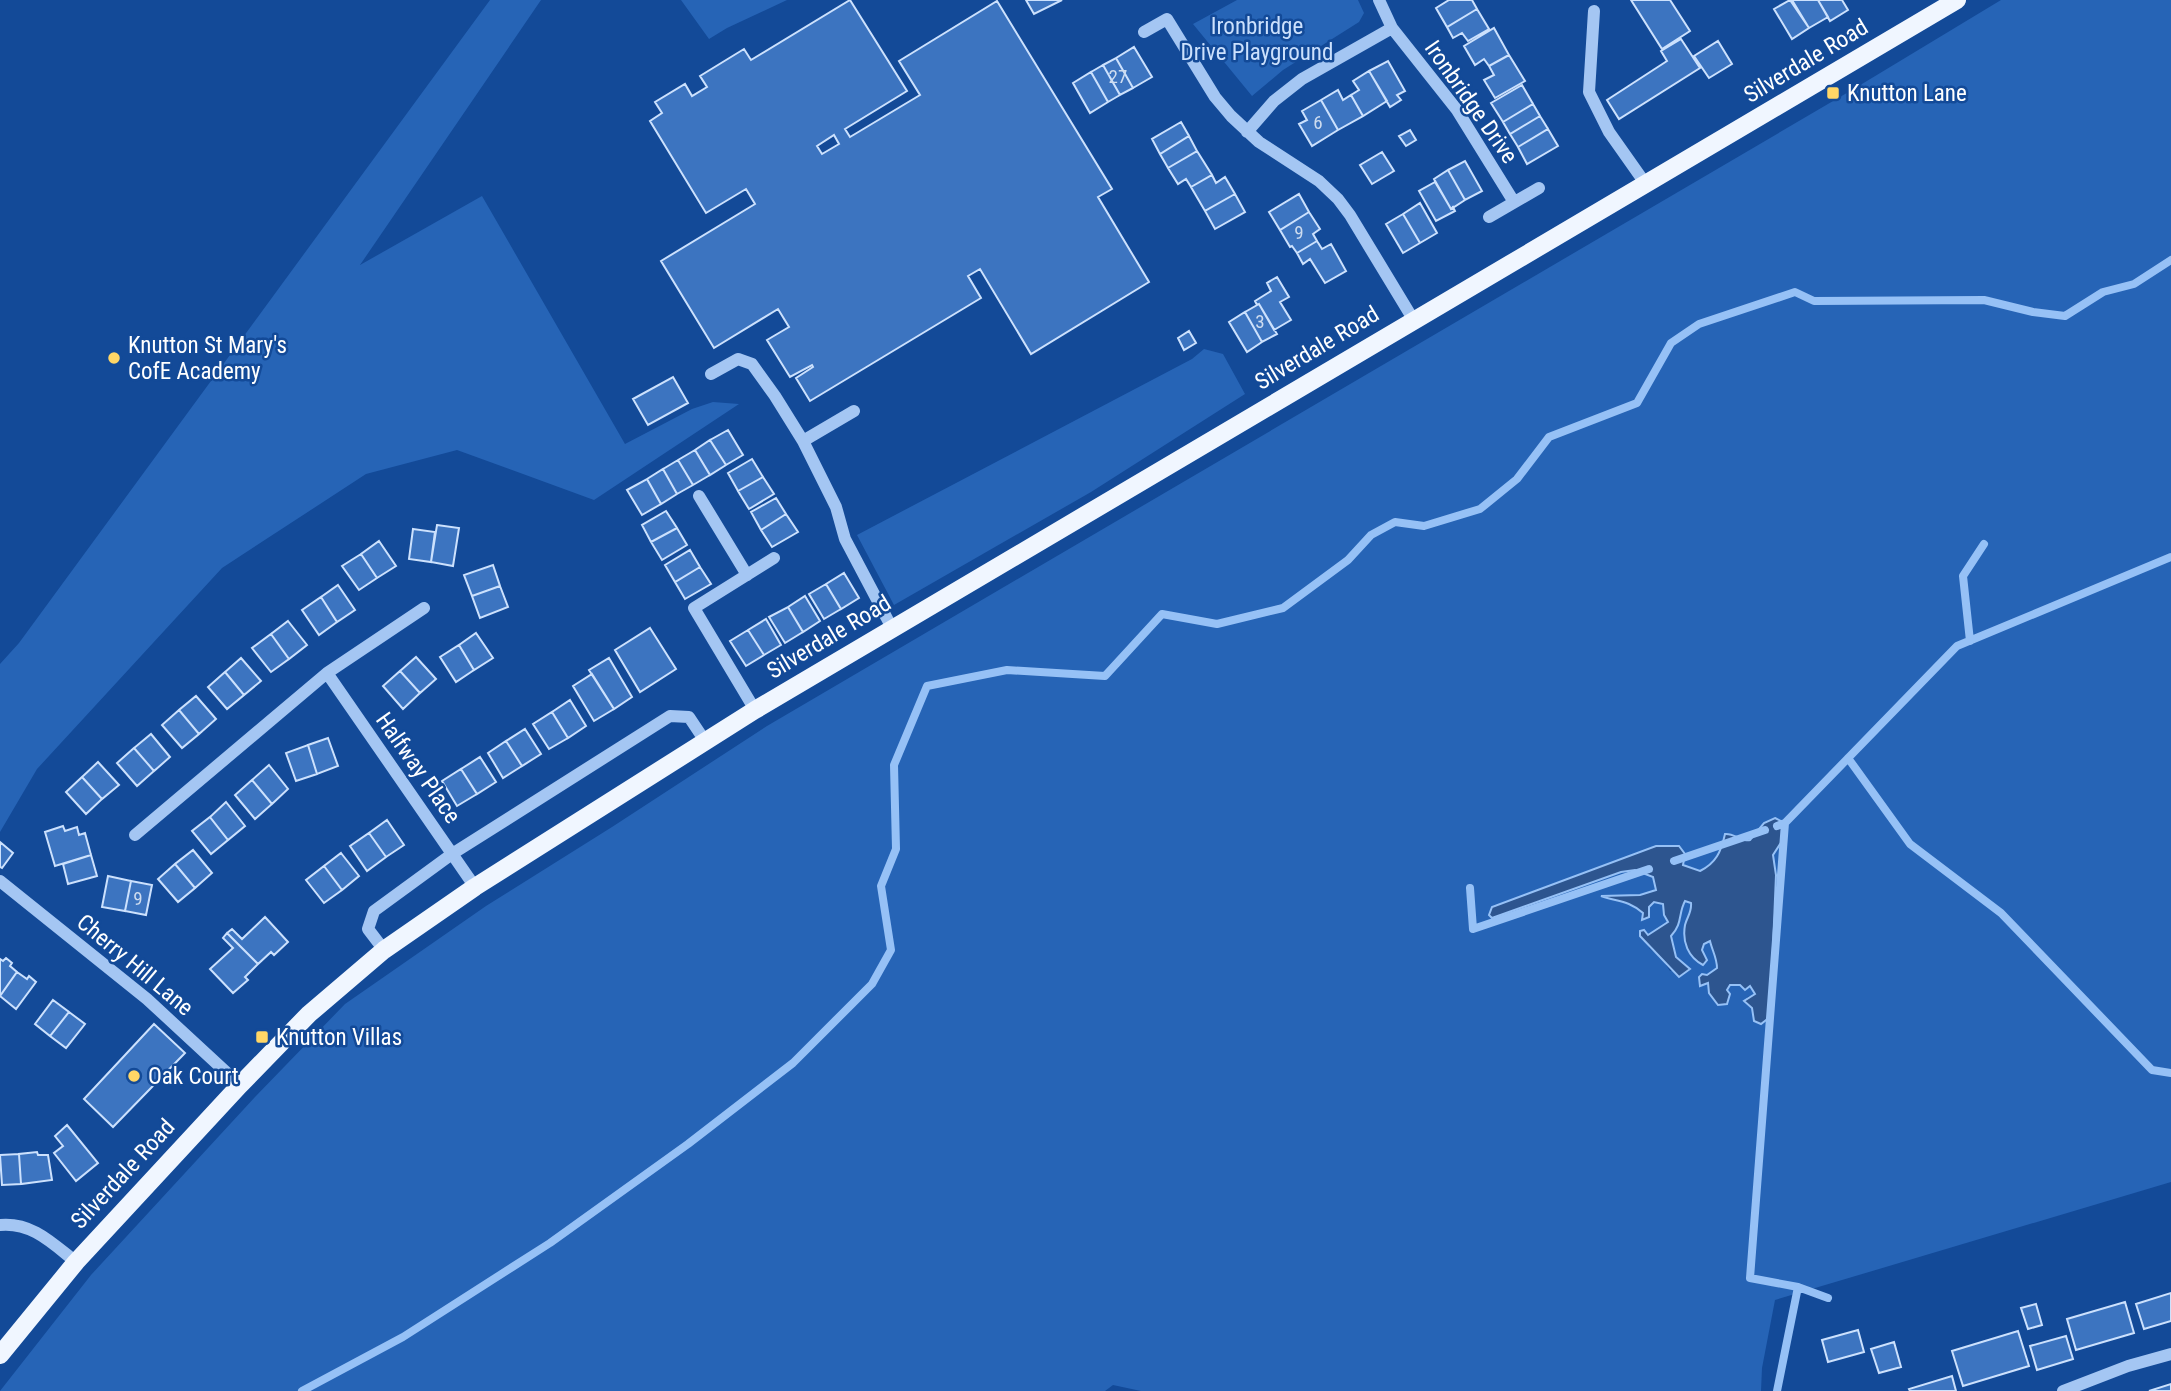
<svg xmlns="http://www.w3.org/2000/svg" width="2171" height="1391" font-family="'Roboto Condensed',sans-serif">
	<style>
		.green { fill: #2664b6; fill-rule: evenodd }
		.water { fill: #2d558f; stroke: #96c1f6; stroke-width: 2 }
		.lines { fill: none; stroke-linecap: round; stroke-linejoin: round }
		.stream { stroke: #96c1f6; stroke-width: 8 }
		.building { fill: #3c74c0; stroke: #cce1fd; stroke-width: 2; fill-rule: evenodd }
		.minor { stroke: #a4c6f3; stroke-width: 12 }
		.major { stroke: #f0f6ff; stroke-width: 18 }
		.poi-dot { fill: #ffd666; stroke: #134a98; stroke-width: 2.5 }
		.labels { text-anchor: middle; dominant-baseline: central; stroke-width: 5; stroke-linejoin: round; paint-order: stroke }
		.number-label { font-size: 19px; fill: #cedcef }
		.park-label { font-size: 23px; fill: #cce1fd; stroke: #134a98 }
		.street-label { font-size: 23px; fill: #fff; stroke: #134a98 }
		.poi-label { font-size: 23px; fill: #fff; stroke: #134a98; text-anchor: start }
	</style>
	<rect width="100%" height="100%" fill="#134a98"/>
	<path class="green" d="M490 0H541L360 265 482 196 625 444 692 409 713 402 739 404 594 500 457 450 366 474 222 568 37 769 0 832V664L19 643Z
		M681 0H787L727 28 709 39Z
		M1237 0H1358L1364 13 1359 22 1283 70 1252 96 1193 24Z
		M2001 0H2171V1182L1775 1300 1762 1368 1761 1391H1141L1113 1385 1105 1391H0L91 1275 255 1097 345 1004 486 906 612 827 767 726 1857 87ZM1725 834C1735 833 1742 842 1751 840L1754 834 1784 838 1773 855 1776 875 1770 1017 1754 1012 1747 997 1755 995 1750 985H1730L1726 990 1709 988 1707 975 1717 968C1717 957 1711 951 1710 940L1704 944 1702 951 1685 923 1691 911V903L1685 900 1680 910 1681 917 1671 936 1676 957 1690 969 1670 971 1662 959 1649 948 1648 935 1669 922 1663 904 1654 901 1642 919 1643 913 1626 901 1605 896 1640 895 1657 890 1653 877 1635 870 1621 872 1492 918V907L1685 854 1683 865 1700 872C1716 863 1721 852 1725 834Z
		M1204 349 1223 354 1245 394 1091 492 894 605 857 535 1192 359Z"/>
	<path class="water" d="M1775 818 1785 823 1784 838 1773 855 1776 875 1770 1017 1761 1024 1754 1021 1752 1008 1744 1001 1755 994 1750 986 1745 990 1740 985H1730L1727 990 1730 994 1727 1004 1718 1005 1709 993 1708 983 1700 986 1699 977 1702 974 1707 975 1717 968C1717 958 1712 950 1710 941L1704 944 1702 950 1707 960 1703 965C1688 957 1682 942 1685 925 1687 917 1692 912 1691 903L1685 901C1678 914 1683 923 1671 936L1676 957 1690 969 1679 977 1640 936V931L1644 930 1648 935 1668 922 1664 915 1663 904 1654 902 1649 907V917L1642 920 1643 913C1628 900 1618 902 1601 896L1640 895 1656 890 1653 877 1635 870 1621 872 1492 918 1489 915 1492 907 1656 846H1679L1685 854 1683 865 1700 871C1716 863 1721 852 1725 834 1734 833 1742 842 1750 840L1764 823Z"/>
	<g class="lines">
		<path class="stream" d="M1970 641 1963 576 1984 544
			M1848 758 1910 844 2001 913 2152 1070 2171 1073
			M1785 823 1750 1278 1798 1287 1828 1298
			M1777 826 1785 823 1957 646 2171 557
			M1674 861 1765 830
			M1470 888 1473 929 1649 869
			M302 1391 403 1337 550 1243 688 1144 793 1063 872 984 891 950 881 886 896 849 894 765 927 686 1007 670 1105 676 1162 614 1217 624 1283 608 1348 560 1371 535 1395 522 1424 526 1480 509 1517 479 1549 437 1637 403 1671 343 1699 324 1795 292 1814 301 1984 300 2033 312 2065 316 2103 292 2134 284 2171 260
			M1777 1391 1798 1287"/>
	</g>
	<path class="building" d="M850 0 907 91 845 129 850 137 920 95 899 61 997 1 1112 189 1098 197 1149 282 1031 354 980 269 968 276 981 298 810 401 796 378 813 367 812 365 790 377 767 340 789 327 778 309 714 348 661 261 755 204 746 189 706 213 650 121 662 113 655 102 685 84 692 96 707 87 700 76 744 49 751 60ZM834 135 839 144 822 154 817 146Z
		M1026 0H1062L1034 14Z
		M1449 0H1472L1477 9 1447 27 1436 8Z
		M1631 0H1670L1690 31 1662 49Z
		M1790 0 1809 28 1792 39 1774 9Z
		M1792 0H1818L1828 17 1809 28Z
		M1818 0H1842L1848 10 1830 21Z
		M1477 9 1489 29 1468 41 1462 33 1453 38 1447 27Z
		M1494 28 1509 55 1489 66 1484 59 1475 65 1464 46Z
		M1681 39 1700 68 1619 119 1607 100 1667 61 1661 51Z
		M1718 41 1732 64 1709 78 1694 56Z
		M1134 47 1152 77 1133 88 1116 58Z
		M1509 55 1525 81 1495 98 1484 80 1494 75 1489 66Z
		M1116 58 1133 88 1120 95 1103 65Z
		M1388 61 1405 91 1397 95 1401 100 1390 107 1369 71Z
		M1103 65 1120 95 1108 102 1091 72Z
		M1369 71 1387 101 1363 116 1351 95 1359 90 1353 81Z
		M1091 72 1108 102 1090 113 1073 83Z
		M1522 85 1533 104 1503 122 1491 103Z
		M1338 90 1343 100 1351 95 1363 116 1338 130 1321 100Z
		M1321 100 1338 130 1312 146 1299 124 1307 120 1302 111Z
		M1533 104 1540 116 1510 134 1503 122Z
		M1540 116 1548 129 1518 147 1510 134Z
		M1181 122 1189 136 1160 154 1152 139Z
		M1548 129 1558 146 1527 164 1518 147Z
		M1410 130 1416 140 1406 146 1399 136Z
		M1189 136 1197 151 1168 168 1160 154Z
		M1197 151 1212 175 1191 187 1186 179 1178 184 1168 168Z
		M1382 152 1394 171 1372 184 1360 165Z
		M1465 161 1482 191 1465 200 1448 170Z
		M1448 170 1465 200 1451 209 1434 179Z
		M1212 175 1216 183 1225 177 1235 194 1205 211 1191 187Z
		M1435 182 1451 209 1453 207 1455 211 1436 221 1419 191Z
		M1235 194 1245 212 1215 229 1205 211Z
		M1299 194 1309 212 1280 230 1269 212Z
		M1420 203 1437 233 1420 243 1403 214Z
		M1309 212 1320 229 1313 234 1317 241 1297 253 1292 246 1290 247 1280 230Z
		M1403 214 1420 243 1403 253 1386 224Z
		M1317 241 1322 249 1331 244 1346 271 1325 283 1310 259 1303 264 1297 253Z
		M1277 277 1289 297 1280 302 1291 320 1274 330 1259 304 1257 305 1255 301 1271 291 1267 283Z
		M1259 304 1277 334 1262 342 1245 312Z
		M1245 312 1262 342 1247 352 1229 322Z
		M1189 331 1196 343 1184 350 1178 338Z
		M673 377 688 403 648 425 633 399Z
		M728 430 743 455 726 465 710 440Z
		M710 440 726 465 710 475 695 450Z
		M695 450 710 475 693 485 678 460Z
		M752 459 763 477 738 491 728 473Z
		M678 460 693 485 677 494 663 469Z
		M663 469 677 494 661 504 647 479Z
		M763 477 774 494 749 509 738 491Z
		M647 479 661 504 642 515 627 490Z
		M776 498 786 514 761 530 751 512Z
		M666 511 677 528 651 542 642 525Z
		M786 514 798 532 772 547 761 530Z
		M437 525 459 528 453 566 431 562Z
		M677 528 687 545 662 560 651 542Z
		M413 529 435 532 431 562 409 559Z
		M379 541 396 566 377 578 361 554Z
		M690 550 700 567 675 582 665 565Z
		M361 554 377 578 359 590 342 566Z
		M493 565 500 586 472 596 464 575Z
		M700 567 711 584 685 599 675 582Z
		M844 573 859 598 841 609 826 584Z
		M826 584 841 609 824 619 809 594Z
		M338 585 355 610 337 622 321 597Z
		M500 586 508 607 480 618 472 596Z
		M805 596 820 621 803 632 788 607Z
		M321 597 337 622 319 635 302 610Z
		M788 607 803 632 785 643 769 617Z
		M766 619 781 645 764 655 748 630Z
		M288 621 307 645 289 659 271 634Z
		M650 628 676 669 640 692 615 650Z
		M748 630 764 655 746 666 730 641Z
		M476 633 493 658 474 670 459 645Z
		M271 634 289 659 271 672 252 648Z
		M459 645 474 670 456 682 440 657Z
		M416 657 436 679 420 693 400 671Z
		M241 658 261 681 244 695 225 672Z
		M609 658 632 697 614 709 589 670Z
		M400 671 420 693 403 709 383 686Z
		M225 672 244 695 227 709 208 687Z
		M592 674 614 709 594 721 573 686Z
		M196 696 216 719 199 734 179 710Z
		M570 700 586 726 568 738 552 712Z
		M179 710 199 734 182 748 162 725Z
		M552 712 568 738 549 749 533 724Z
		M525 729 541 754 522 766 506 741Z
		M151 734 170 757 154 771 134 748Z
		M328 738 338 766 317 774 308 745Z
		M506 741 522 766 503 778 488 753Z
		M308 745 317 774 296 781 286 753Z
		M134 748 154 771 137 786 117 763Z
		M480 757 496 782 477 794 461 769Z
		M98 762 119 785 102 799 82 777Z
		M269 765 288 789 272 804 252 780Z
		M461 769 477 794 457 806 442 781Z
		M82 777 102 799 86 814 66 792Z
		M252 780 272 804 255 819 235 795Z
		M226 802 245 826 228 840 210 817Z
		M210 817 228 840 211 854 192 831Z
		M387 820 404 845 386 857 369 833Z
		M63 826 65 831 77 827 79 835 85 833 91 855 55 866 45 832Z
		M369 833 386 857 367 871 350 846Z
		M0 842 13 853 2 868 0 867Z
		M193 850 212 873 195 888 175 864Z
		M341 853 359 876 342 890 324 866Z
		M91 855 97 876 68 884 63 864Z
		M175 864 195 888 178 902 158 879Z
		M324 866 342 890 324 903 306 880Z
		M108 876 131 881 125 911 102 907Z
		M131 881 152 885 146 915 125 911Z
		M265 917 288 942 274 955 271 952 258 964 227 933 232 929 242 939Z
		M227 933 258 964 245 977 248 980 233 993 210 969 233 948 223 938Z
		M6 958 12 963 10 966 17 972 0 996V959L3 961Z
		M17 972 27 979 29 976 36 982 16 1009 0 996Z
		M53 1000 69 1012 50 1036 35 1024Z
		M69 1012 85 1024 66 1048 50 1036Z
		M154 1024 185 1053 113 1127 84 1099Z
		M67 1125 98 1163 76 1181 54 1153 63 1146 55 1136Z
		M37 1152 38 1155H48L52 1180 21 1184 19 1154Z
		M19 1154 21 1184 2 1185 0 1155Z
		M2171 1293V1321L2144 1329 2136 1304Z
		M2125 1302 2134 1333 2076 1350 2067 1319Z
		M2036 1304 2042 1325 2028 1329 2021 1308Z
		M1858 1330 1864 1352 1828 1362 1822 1340Z
		M2018 1331 2029 1366 1963 1386 1952 1351Z
		M2066 1336 2073 1359 2037 1370 2030 1346Z
		M1894 1342 1901 1367 1879 1373 1871 1349Z
		M1952 1376 1956 1391H1910L1909 1389Z
		M2171 1384V1391H2149Z"/>
	<g class="lines">
		<path class="minor" d="M1379 0 1392 28 1457 110 1514 202
			M1594 11 1589 92 1609 132 1645 183
			M1144 32 1167 19 1215 97 1231 116 1259 142 1319 181 1338 199 1350 215 1413 319
			M1247 132 1274 101 1302 79 1392 28
			M1489 217 1539 188
			M711 374 738 359 752 364 775 396 803 441 836 507 845 539 892 628
			M803 441 854 411
			M699 496 747 575
			M327 673 475 887
			M755 710 694 608 774 558
			M135 835 327 673 424 608
			M0 881 147 999 240 1085
			M384 950 368 929 374 911 452 854 670 716 689 717 705 741
			M0 1225C32 1222 52 1243 76 1262
			M2063 1391 2128 1366 2171 1354"/>
		<path class="major" d="M0 1355 76 1262 240 1085 309 1014 384 950 475 887 755 710 1957 0"/>
	</g>
	<g class="poi-dot">
		<rect x="1826" y="86" width="14" height="14" rx="3.5"/>
		<circle cx="114" cy="358" r="7"/>
		<rect x="255" y="1030" width="14" height="14" rx="3.5"/>
		<circle cx="134" cy="1076" r="7"/>
	</g>
	<g class="labels">
		<g class="number-label">
			<text x="1118" y="76">27</text>
			<text x="1318" y="122">6</text>
			<text x="1299" y="232">9</text>
			<text x="1260" y="321">3</text>
			<text x="138" y="898">9</text>
		</g>
		<g class="park-label">
			<text x="1257" y="26">Ironbridge<tspan x="1257" dy="26">Drive Playground</tspan></text>
		</g>
		<g class="street-label">
			<text transform="translate(1806 61) rotate(-31)">Silverdale Road</text>
			<text transform="translate(1471 102) rotate(55)">Ironbridge Drive</text>
			<text transform="translate(1317 348) rotate(-31)">Silverdale Road</text>
			<text transform="translate(829 637) rotate(-31)">Silverdale Road</text>
			<text transform="translate(418 768) rotate(55)">Halfway Place</text>
			<text transform="translate(135 965) rotate(40)">Cherry Hill Lane</text>
			<text transform="translate(123 1174) rotate(-47)">Silverdale Road</text>
		</g>
		<g class="poi-label">
			<text x="1847" y="93">Knutton Lane</text>
			<text x="128" y="345">Knutton St Mary's<tspan x="128" dy="26">CofE Academy</tspan></text>
			<text x="276" y="1037">Knutton Villas</text>
			<text x="148" y="1076">Oak Court</text>
		</g>
	</g>
</svg>
